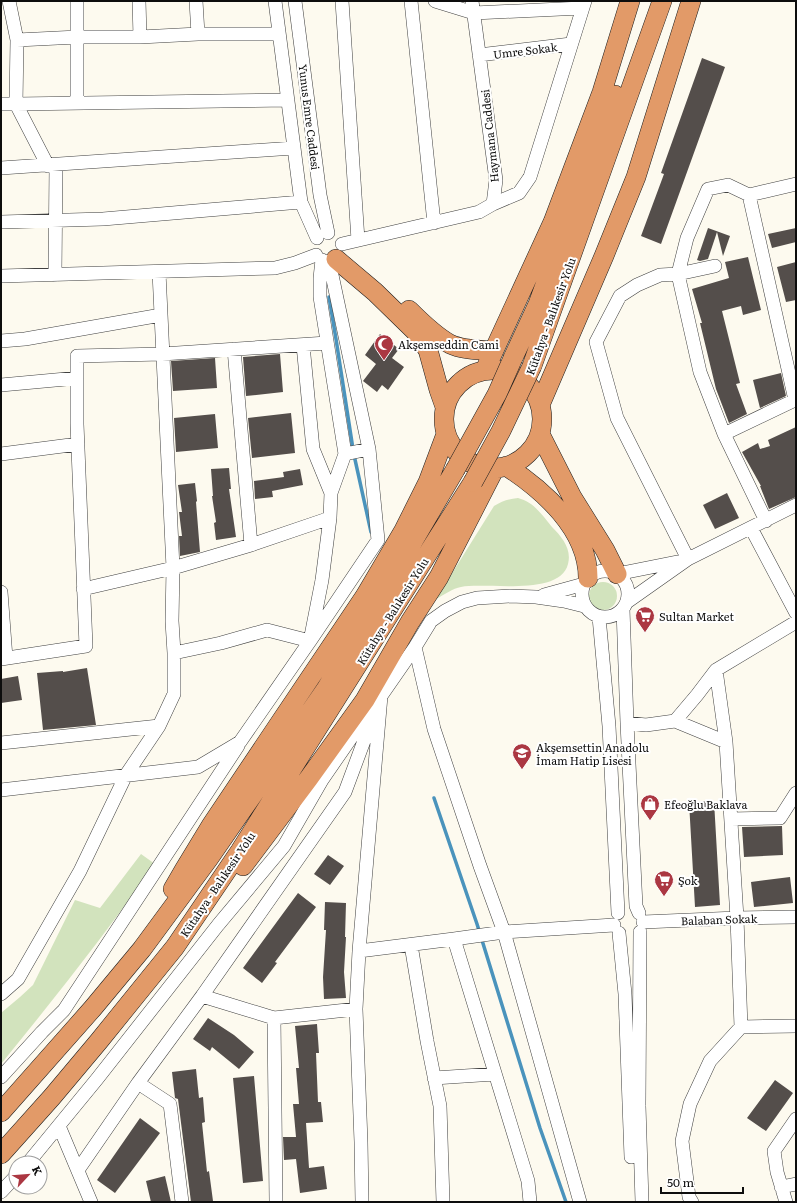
<svg xmlns="http://www.w3.org/2000/svg" width="797" height="1203" font-family="Literata,serif">
	<style>
		.green { fill: #d2e3bd }
		.lines { fill: none; stroke-linecap: round; stroke-linejoin: round }
		.stream { stroke: #4a93bc; stroke-width: 3.5 }
		.building { fill: #544e4b }
		.minor-casing { stroke: #404040; stroke-width: 14 }
		.highway-casing { stroke: #1e1e1e; stroke-width: 20 }
		.minor { stroke: #fff; stroke-width: 13 }
		.highway { stroke: #e29a68; stroke-width: 19 }
		.highway-bridge-casing { stroke: #1e1e1e; stroke-width: 20; stroke-linecap: butt }
		.highway-bridge { stroke: #e29a68; stroke-width: 19 }
		.labels { text-anchor: middle; dominant-baseline: central; stroke-width: 4; stroke-linejoin: round; paint-order: stroke }
		.street-label { font-size: 11px; fill: #0d0d0d; stroke: #fff }
		.poi-label { font-size: 11px; fill: #0d0d0d; stroke: #fff; text-anchor: start }
	</style>
	<rect width="100%" height="100%" fill="#fdfaef"/>
	<path class="green" d="M518 498C534 502 542 515 552 527 562 537 572 549 568 564 560 597 486 582 461 587 453 588 444 595 436 599L494 506C502 501 509 499 518 498Z
		M589 596a14 14 0 1 1 28 0a14 14 0 1 1-28 0Z
		M141 854 155 864C106 933 54 999 1 1064V1013L20 997 33 985 75 900 100 908Z"/>
	<g class="lines">
		<path class="stream" d="M329 297 336 339 353 449
			M354 455 371 532
			M434 798 477 924 540 1128 566 1202"/>
	</g>
	<path class="building" d="M702 58 725 67 661 244 641 236 664 174 661 173Z
		M708 228 730 236 723 256 717 232 708 259 700 261 697 260Z
		M796 228V242L772 248 768 234Z
		M748 257 761 310 743 315 741 306 722 311 740 383 736 384 747 414 729 423 716 389 700 323H702L692 289 729 278 725 262Z
		M796 262V300L786 302 777 267Z
		M380 334 399 349 392 358 404 367 388 390 382 385 377 392 363 381 376 364 365 355Z
		M280 354 283 392 246 396 243 357Z
		M215 358 217 388 173 391 171 361Z
		M781 373 786 396 760 408 753 380Z
		M291 413 295 453 252 458 248 418Z
		M215 414 218 448 176 452 174 418Z
		M796 427V497L769 509 760 486H761L742 452 758 443 760 449 770 446 768 440Z
		M229 468 231 489H229L236 537 216 540 214 523 216 522 212 496H213L211 469Z
		M300 469 303 485 272 491 273 497 255 499 254 481 284 477 283 472Z
		M195 483 197 501 196 502 200 552 180 556 179 536H182L179 512H182L178 485Z
		M727 493 739 518 715 529 703 505Z
		M87 668 96 725 43 730 37 673 63 671V672Z
		M18 676 22 700 1 703V679Z
		M714 801 720 905 695 907 689 802Z
		M782 826 783 855 744 857 742 827Z
		M328 855 344 866 330 885 314 874Z
		M790 877 793 903 754 907 751 882Z
		M298 893 316 907 275 962 277 963 262 983 243 968Z
		M325 902 346 903 345 937H346L344 972 346 998 324 999 323 977 326 930H324Z
		M208 1018 234 1035 254 1052 239 1069 212 1047 210 1051 193 1039Z
		M317 1024 319 1053H316L318 1102H321L323 1122 306 1123 309 1168 324 1166 327 1189 300 1193 296 1159 284 1160 283 1137H296L293 1104H299L296 1068H299L295 1026Z
		M196 1069 199 1098 203 1097 205 1122 202 1123 207 1172 209 1171 213 1201 208 1202H191L178 1099 175 1098 172 1072Z
		M254 1076 263 1181 243 1183 233 1078Z
		M775 1080 793 1093 766 1131 747 1118Z
		M140 1118 160 1133 115 1193 97 1180Z
		M165 1176 171 1202H151L146 1181Z"/>
	<g class="lines">
		<g class="minor-casing">
			<path id="minor" d="M139 1 140 37
				M196 1 198 34
				M275 1 301 202 317 238
				M295 1 320 195 328 233
				M342 1 358 240
				M411 1 434 223
				M435 1 474 13 582 8
				M17 40 78 37H140L198 34H279
				M479 55 571 44
				M77 102V1
				M1 104H16L17 40 9 1
				M48 166 16 104 288 100
				M1 168 294 148
				M493 204 519 193 530 177 585 1
				M1 222 103 219 301 202
				M342 244 479 212 493 204 496 180 472 1
				M55 275 56 165
				M1 276 275 268 295 263 316 255
				M1 341 25 339 161 315
				M303 345 313 449 331 493
				M234 349 251 545
				M1 385 77 378
				M724 434 795 400 749 195
				M1 454 78 444
				M345 454 369 449
				M766 521 724 434 700 372 678 274 687 238 708 189 728 185 749 195 796 184
				M751 528 796 613
				M688 559 617 418 596 342 620 296 637 285 660 275 678 274 715 266
				M582 594a23 23 0 1 1 46 0a23 23 0 1 1-46 0Z
				M617 574 682 561
				M83 589 173 568 251 545 330 518
				M1 592 6 658
				M544 595 584 584
				M627 602 688 559 796 505
				M623 609 627 723 636 906 639 913
				M599 617 609 726 618 913
				M415 647 434 729 480 866 504 932 580 1202
				M174 653 221 643 267 630 310 641 378 540 369 449 329 261
				M1 659 86 646 77 424V356L162 354 327 343
				M675 721 697 695 716 670 796 622
				M627 723 646 725 675 721 726 742
				M1 743 159 726
				M1 790 198 767 240 742 310 641 322 580 330 518 331 493 345 454 320 297V278L322 260
				M731 819 780 818 796 793
				M643 922 737 918 796 917
				M640 932 639 1106 642 1202
				M619 933 625 994 631 1157
				M454 939 504 932 614 925
				M411 945 427 1041 440 1106 443 1202
				M359 951 454 939 528 1181 530 1202
				M1 994 18 979 80 871 126 775 159 726 174 694V653L172 621 173 568 159 272
				M202 996 274 1018 356 1009
				M274 1018 276 1202
				M741 1027 796 1026
				M1 1077 42 1032 64 1010 238 746
				M434 1078 495 1074
				M138 1083 170 1104 182 1202
				M59 1126 91 1202
				M28 1163 97 1079 218 925 284 846 322 780 380 696
				M78 1170 138 1083 202 996 345 792 374 714
				M781 1187 796 1184
				M1 1192 16 1176
				M362 1202 361 1142 356 1009 359 951 381 696 415 647 431 621 445 611 462 602 477 598 510 596 536 597 564 601 584 606
				M692 1202 689 1197 682 1141 690 1104 710 1061 741 1027 737 918 726 742 716 670
				M786 1202 777 1172 774 1151 796 1119"/>
		</g>
		<g class="highway-casing">
			<path id="highway" d="M336 259 375 292 415 331 428 350 439 390 445 407
				M409 310C420 321 437 337 450 344 462 350 480 350 493 351
				M513 358 538 304 615 95
				M532 366 662 1
				M485 370 553 222 602 92 630 1
				M444 419a49 49 0 1 1 98 0a49 49 0 1 1-98 0Z
				M540 405 604 256 636 177 691 1
				M540 434 572 497 605 550 617 574
				M506 466C543 490 588 529 588 578
				M243 866 309 778 365 700 410 622 439 577 495 468
				M173 889 184 870 212 824 365 596 404 530 428 482 446 434
				M1 1112 93 1008 142 949 209 858 326 689 455 470
				M1 1154 52 1097 99 1041 175 947 240 851 473 482"/>
		</g>
		<use href="#minor" class="minor"/>
		<use href="#highway" class="highway"/>
		<g class="highway-bridge-casing">
			<path id="highway-bridge" d="M455 470 497 394 513 358
				M473 482 501 431 532 366"/>
		</g>
		<use href="#highway-bridge" class="highway-bridge"/>
	</g>
	<defs>
		<g id="mosque-pin" transform="scale(1)"><path d="M0 17L-7.5 6A9.5 9.5 0 1 1 7.5 6Z" fill="#ab3742" stroke="#fff"/><path d="M3.5-4.9A6 6 0 1 0 3.5 4.9A5 5 0 1 1 3.5-4.9Z" fill="#fff"/></g>
		<g id="supermarket-pin" transform="scale(1)"><path d="M0 17L-7.5 6A9.5 9.5 0 1 1 7.5 6Z" fill="#ab3742" stroke="#fff"/><path d="M-6-5.5h2.5l.6 2H6L4.5 2H-2.5L-4.4-4H-6ZM-1.5 3.2a1.3 1.3 0 1 0 .1 0ZM3 3.2a1.3 1.3 0 1 0 .1 0Z" fill="#fff"/></g>
		<g id="school-pin" transform="scale(1)"><path d="M0 17L-7.5 6A9.5 9.5 0 1 1 7.5 6Z" fill="#ab3742" stroke="#fff"/><path d="M0-5L7-2L0 1L-7-2ZM-4 1L0 2.5L4 1V4Q0 6-4 4Z" fill="#fff"/></g>
		<g id="shop-pin" transform="scale(1)"><path d="M0 17L-7.5 6A9.5 9.5 0 1 1 7.5 6Z" fill="#ab3742" stroke="#fff"/><path d="M-5-2.5h2.3a2.7 3.5 0 0 1 5.4 0H5L5.5 6h-11ZM-1.5-2.5h3a1.5 2.3 0 0 0-3 0Z" fill="#fff"/></g>
	</defs>
	<g fill-rule="evenodd">
		<use href="#mosque-pin" x="384" y="344"/>
		<use href="#supermarket-pin" x="645" y="616"/>
		<use href="#school-pin" x="522" y="753"/>
		<use href="#shop-pin" x="650" y="804"/>
		<use href="#supermarket-pin" x="664" y="880"/>
	</g>
	<g class="labels">
		<g class="street-label">
			<text transform="translate(525 50) rotate(-7)">Umre Sokak</text>
			<text transform="translate(310 117) rotate(83)">Yunus Emre Caddesi</text>
			<text transform="translate(489 136) rotate(-96)">Haymana Caddesi</text>
			<text transform="translate(550 316) rotate(-70)">Kütahya - Balıkesir Yolu</text>
			<text transform="translate(392 611) rotate(-58)">Kütahya - Balıkesir Yolu</text>
			<text transform="translate(217 884) rotate(-56)">Kütahya - Balıkesir Yolu</text>
			<text transform="translate(719 919) rotate(-2)">Balaban Sokak</text>
		</g>
		<g class="poi-label">
			<text x="398" y="344">Akşemseddin Cami</text>
			<text x="659" y="616">Sultan Market</text>
			<text x="536" y="747">Akşemsettin Anadolu<tspan x="536" dy="13">İmam Hatip Lisesi</tspan></text>
			<text x="664" y="804">Efeoğlu Baklava</text>
			<text x="678" y="880">Şok</text>
		</g>
	</g>
	<rect width="797" height="1203" fill="none" stroke="#0d0d0d" stroke-width="4"/>
	<g transform="translate(28 1175) rotate(64)"><circle r="19" fill="#ffffff" stroke="#9e9e9e"/>
	<path d="M0-3L7 15L0 10L-7 15Z" fill="#ab3742"/>
	<text y="-6" font-size="11" font-weight="bold" text-anchor="middle" fill="#0d0d0d">K</text>
	</g>
	<path d="M661 1187v6h82v-6" fill="none" stroke="#0d0d0d" stroke-width="2"/>
	<text x="667" y="1187" font-size="12" fill="#0d0d0d" stroke="#ffffff" stroke-width="3" paint-order="stroke">50 m</text>
</svg>
